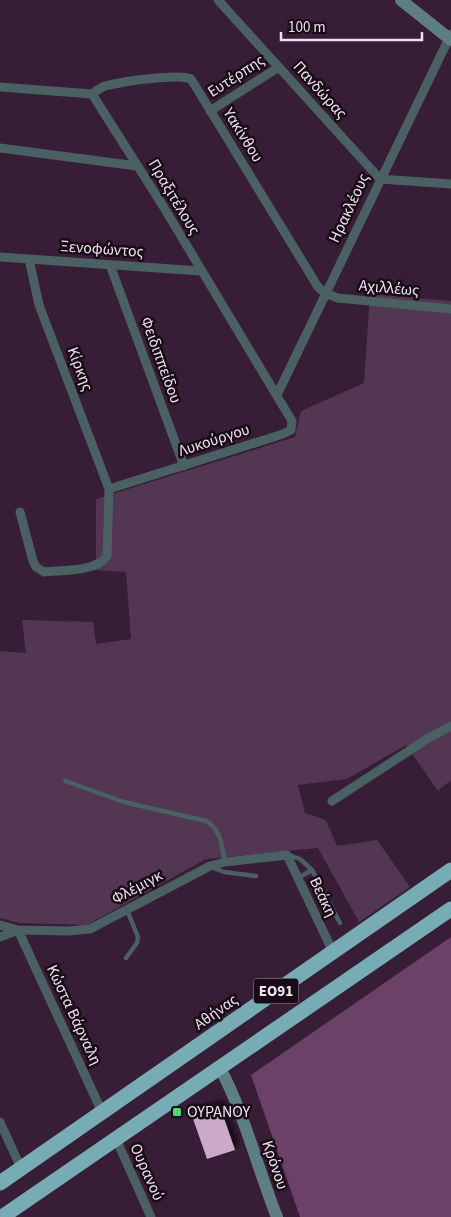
<svg xmlns="http://www.w3.org/2000/svg" width="451" height="1217" font-family="'Source Sans 3',sans-serif">
	<style>
		.green { fill: #533651 }
		.forest { fill: #6b4168 }
		.building { fill: #cba9c8; filter: url(#shadow) }
		.lines { fill: none; stroke-linecap: round; stroke-linejoin: round }
		.lane { stroke: #4b6063; stroke-width: 4.5 }
		.street { stroke: #4b6063; stroke-width: 9 }
		.secondary { stroke: #5d7f84; stroke-width: 12 }
		.highway { stroke: #77acb5; stroke-width: 15 }
		.poi-dot { fill: #51d674; stroke: #180c17; stroke-width: 2 }
		.labels { text-anchor: middle; dominant-baseline: central; stroke-width: 5; stroke-linejoin: round; paint-order: stroke }
		.shield { fill: #180c17; stroke: #b0a0af; stroke-width: 1 }
		.shield-label { font-size: 15px; font-weight: bold; fill: #f1e0f0 }
		.street-label { font-size: 16px; fill: #f1e0f0; stroke: #180c17 }
		.poi-label { font-size: 16px; fill: #f1e0f0; stroke: #180c17; text-anchor: start }
	</style>
	<defs>
		<filter id="shadow"><feDropShadow dx="4.5" dy="-4.5" stdDeviation="2.5" flood-color="#0009"/></filter>
	</defs>
	<rect width="100%" height="100%" fill="#371d36"/>
	<path class="green" d="M370 294 451 301V780L438 791 406 745 347 779 298 785 305 813 326 820 337 846 377 840 410 887 359 922 318 848 206 859 87 925 19 923 0 918V651L26 653 22 620 93 622 96 644 131 639 126 572 96 570V499L295 437 301 411 364 383Z"/>
	<path class="forest" d="M451 937V1217H300L251 1075Z"/>
	<path class="building" d="M219 1104 235 1150 207 1159 191 1113Z"/>
	<g class="lines">
		<path class="lane" d="M65 781 124 802 206 821C221 829 222 847 225 862
			M289 855 300 859 312 870
			M211 867 224 872 256 876
			M298 878 312 870 340 923
			M126 958 137 943 138 937 127 910"/>
		<path class="street" d="M218 0 380 179
			M0 87 92 94 163 206 292 421 291 430 283 434 109 489
			M92 94C96 91 100 88 105 86 121 82 177 73 191 79L318 287 325 293 338 298 451 309
			M210 111 279 67
			M0 148 137 166
			M380 179 451 184
			M0 257 201 271
			M110 265 184 466
			M277 395 451 34
			M20 512 33 561 36 567 44 572C61 570 97 572 107 556L109 489 39 305 29 259
			M332 801 427 739 451 726
			M0 925 18 930 68 931 90 929 210 866 225 862 287 855 333 952
			M18 930 102 1112
			M0 937 18 930
			M0 1122 21 1168
			M116 1139 151 1217"/>
		<path class="secondary" d="M401 0 451 40
			M220 1068C245 1115 257 1167 277 1217"/>
		<path class="highway" d="M0 1183 451 870
			M2 1217 451 909"/>
	</g>
	<rect class="poi-dot" x="172" y="1107" width="10" height="10" rx="2.5"/>
	<g class="labels">
		<rect class="shield" x="253.5" y="978.5" width="45" height="25" rx="4"/>
		<g class="shield-label">
			<text x="276" y="991">ΕΟ91</text>
		</g>
		<g class="street-label">
			<text transform="translate(236 76) rotate(-33)">Ευτέρπης</text>
			<text transform="translate(320 90) rotate(48)">Πανδώρας</text>
			<text transform="translate(243 135) rotate(58)">Υακίνθου</text>
			<text transform="translate(174 197) rotate(59)">Πραξιτέλους</text>
			<text transform="translate(349 208) rotate(-65)">Ηρακλέους</text>
			<text transform="translate(102 249) rotate(4)">Ξενοφώντος</text>
			<text transform="translate(389 288) rotate(5)">Αχιλλέως</text>
			<text transform="translate(161 360) rotate(70)">Φειδιππείδου</text>
			<text transform="translate(80 369) rotate(69)">Κίρκης</text>
			<text transform="translate(214 440) rotate(-18)">Λυκούργου</text>
			<text transform="translate(137 887) rotate(-28)">Φλέμιγκ</text>
			<text transform="translate(323 897) rotate(65)">Βεάκη</text>
			<text transform="translate(216 1012) rotate(-35)">Αθήνας</text>
			<text transform="translate(74 1015) rotate(65)">Κώστα Βάρναλη</text>
			<text transform="translate(275 1165) rotate(71)">Κρόνου</text>
			<text transform="translate(147 1172) rotate(66)">Ουρανού</text>
		</g>
		<g class="poi-label">
			<text x="187" y="1112">ΟΥΡΑΝΟΥ</text>
		</g>
	</g>
	<path d="M281 32v8h141v-8" fill="none" stroke="#f1e0f0" stroke-width="2.5"/>
	<text x="288" y="32" font-size="15" fill="#f1e0f0" stroke="#180c17" stroke-width="4" paint-order="stroke">100 m</text>
</svg>
